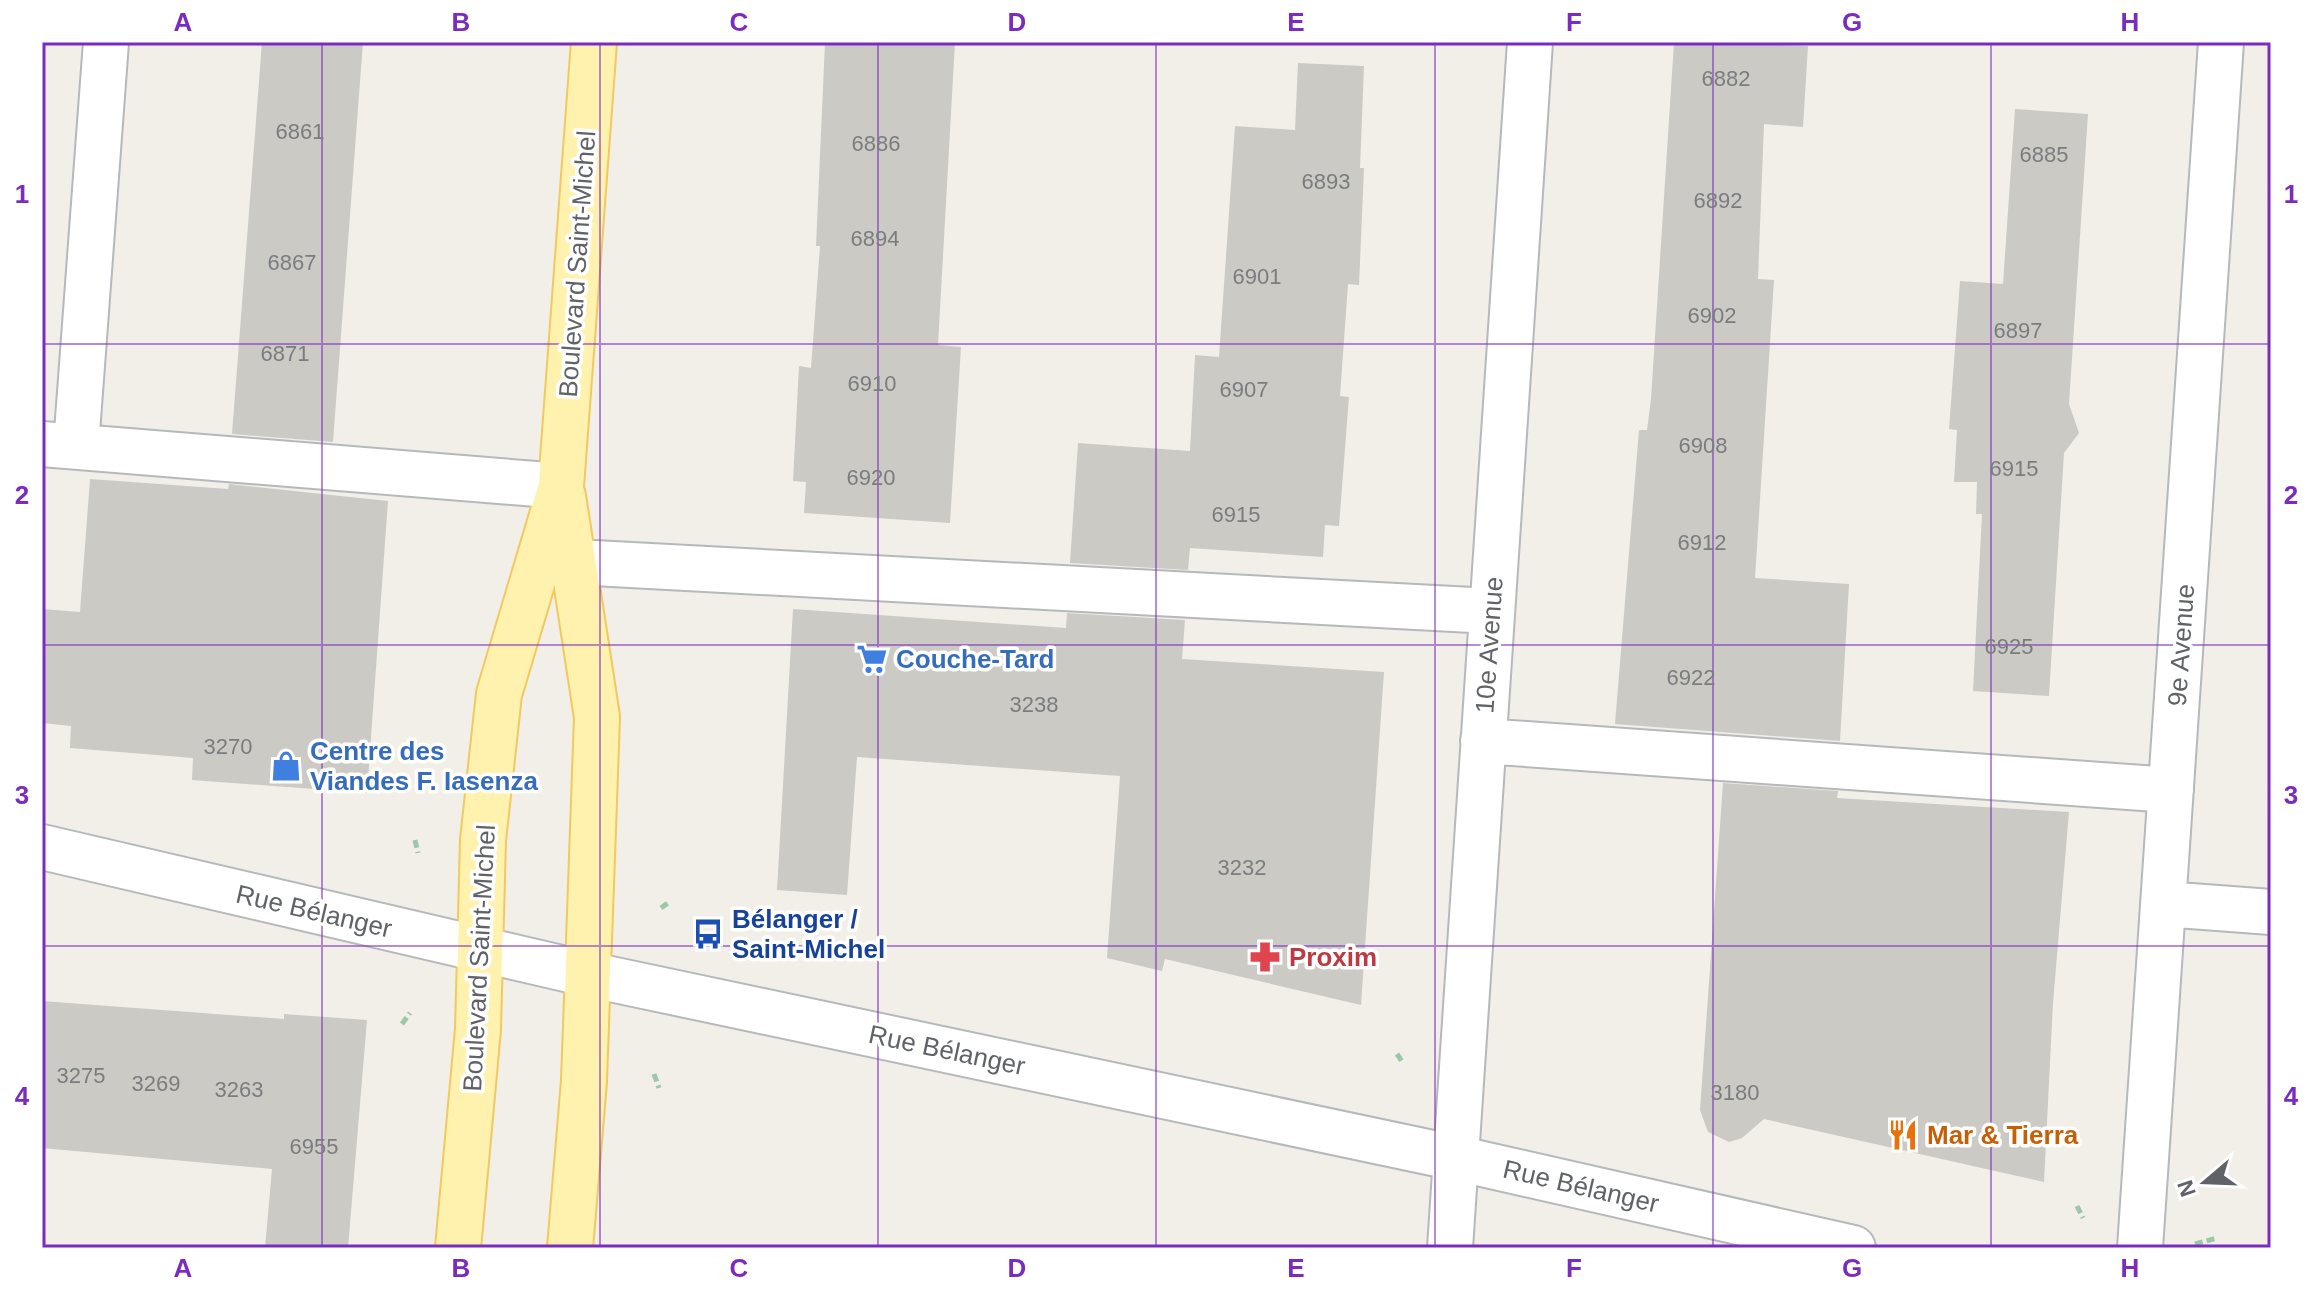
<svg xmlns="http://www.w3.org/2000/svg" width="2313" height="1290" font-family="Arial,sans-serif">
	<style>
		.building { fill: #cccac5 }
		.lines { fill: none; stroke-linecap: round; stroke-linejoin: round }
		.minor-casing { stroke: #b5b8bc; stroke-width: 48 }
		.major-casing { stroke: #f2c960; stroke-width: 48 }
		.path { stroke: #9cc7a9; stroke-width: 5; stroke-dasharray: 8 4; stroke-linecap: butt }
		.minor { stroke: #fff; stroke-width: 44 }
		.major { stroke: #fff2af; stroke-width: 44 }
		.grid { fill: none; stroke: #7b2cbf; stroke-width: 2; stroke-opacity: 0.55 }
		.labels { text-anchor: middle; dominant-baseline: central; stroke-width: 7; stroke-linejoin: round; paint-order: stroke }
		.number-label { font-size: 22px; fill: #7a7d7f }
		.street-label { font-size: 26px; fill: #5f6368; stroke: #fff }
		.shop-label { font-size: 26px; font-weight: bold; fill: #366cbe; stroke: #fff; text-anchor: start }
		.transit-label { font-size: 26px; font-weight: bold; fill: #164399; stroke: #fff; text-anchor: start }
		.health-label { font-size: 26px; font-weight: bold; fill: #be3a42; stroke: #fff; text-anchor: start }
		.food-label { font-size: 26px; font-weight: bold; fill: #c56008; stroke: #fff; text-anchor: start }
		.neatline { fill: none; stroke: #7b2cbf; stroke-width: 3 }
		.grid-label { font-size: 26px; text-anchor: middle; font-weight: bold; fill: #7b2cbf }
	</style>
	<rect width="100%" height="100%" fill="#f1efe8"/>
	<path class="building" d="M262 42H363L333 442 232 434Z
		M825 42H955L938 345 961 347 950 523 804 513 806 482 793 481 799 366 811 368 820 246H816Z
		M1674 42 1808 46 1803 127 1764 124 1758 279 1774 280 1755 578 1849 584 1840 741 1615 724 1639 430H1647L1651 399Z
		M1298 63 1364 66 1360 168H1364L1359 285 1348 284 1340 396 1349 397 1339 526 1325 525 1323 557 1190 548 1188 570 1070 563 1078 443 1190 451 1195 355 1219 357 1235 126 1295 130Z
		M2015 109 2088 114 2069 404 2079 433 2064 453 2049 696 1973 691 1982 514H1976L1977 482H1954L1957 430 1949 429 1960 281 2003 284Z
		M90 479 228 489 229 484 388 501 367 793 192 780 193 758 70 748 71 726 42 723V609L80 612Z
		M793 609 1066 628 1067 613 1185 620 1182 659 1384 672 1361 1005 1165 959 1162 971 1107 958 1120 776 857 757 847 895 777 890Z
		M1723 783 1838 791 1837 798 2069 812 2053 1003 2044 1182 1764 1119 1742 1138 1729 1142 1708 1132 1700 1110Z
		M42 1001 284 1019V1014L367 1020 348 1248H265L272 1169 42 1148Z"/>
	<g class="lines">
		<g class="minor-casing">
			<path id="minor" d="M42 444 561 486
				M76 446 106 42
				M575 562 1491 611
				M1483 741 2171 790
				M42 847 587 974 1456 1158 1853 1248
				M2164 904 2271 912
				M1450 1248 1530 42
				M2140 1248 2221 42"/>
		</g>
		<g class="major-casing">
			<path id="major" d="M563 496 597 717 584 1081 570 1248
				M458 1248 478 1029 483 840 499 694 561 486 594 42"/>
		</g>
		<path class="path" d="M415 840 418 853
			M661 908 669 902
			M402 1024 410 1013
			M1397 1054 1403 1063
			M654 1074 659 1088
			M2077 1206 2083 1218
			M2195 1244 2217 1238"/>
		<use href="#minor" class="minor"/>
		<use href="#major" class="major"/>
	</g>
	<path class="grid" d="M322 42V1248M600 42V1248M878 42V1248M1156 42V1248M1435 42V1248M1713 42V1248M1991 42V1248M42 344H2271M42 645H2271M42 946H2271"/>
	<defs>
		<g id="supermarket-bare" transform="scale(2.4)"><path d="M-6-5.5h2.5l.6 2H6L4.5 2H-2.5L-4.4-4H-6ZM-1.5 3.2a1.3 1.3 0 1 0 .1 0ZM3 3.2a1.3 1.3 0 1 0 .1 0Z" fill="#3f7fe0" stroke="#fff" stroke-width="2.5" paint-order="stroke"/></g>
		<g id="shop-bare" transform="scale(2.4)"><path d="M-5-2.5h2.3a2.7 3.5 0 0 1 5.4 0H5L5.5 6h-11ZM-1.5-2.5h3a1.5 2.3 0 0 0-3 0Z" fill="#3f7fe0" stroke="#fff" stroke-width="2.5" paint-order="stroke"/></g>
		<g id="bus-bare" transform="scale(2.4)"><path d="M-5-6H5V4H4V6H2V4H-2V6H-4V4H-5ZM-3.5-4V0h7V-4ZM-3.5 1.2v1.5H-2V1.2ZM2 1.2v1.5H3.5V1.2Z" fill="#1a4fb4" stroke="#fff" stroke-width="2.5" paint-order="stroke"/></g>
		<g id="pharmacy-bare" transform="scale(2.4)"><path d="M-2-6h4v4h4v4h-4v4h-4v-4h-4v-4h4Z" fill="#e0444e" stroke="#fff" stroke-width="2.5" paint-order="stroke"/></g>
		<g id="restaurant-bare" transform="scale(2.4)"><path d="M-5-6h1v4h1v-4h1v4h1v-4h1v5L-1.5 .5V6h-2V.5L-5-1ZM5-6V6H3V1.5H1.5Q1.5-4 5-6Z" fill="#e8710a" stroke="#fff" stroke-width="2.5" paint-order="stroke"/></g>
	</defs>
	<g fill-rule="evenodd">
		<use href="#supermarket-bare" x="872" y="659"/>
		<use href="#shop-bare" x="286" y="766"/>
		<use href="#bus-bare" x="708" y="934"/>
		<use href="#pharmacy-bare" x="1265" y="957"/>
		<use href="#restaurant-bare" x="1903" y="1135"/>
	</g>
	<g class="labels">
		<g class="number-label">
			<text x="1726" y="78">6882</text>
			<text x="300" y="131">6861</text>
			<text x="876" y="143">6886</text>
			<text x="2044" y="154">6885</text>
			<text x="1326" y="181">6893</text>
			<text x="1718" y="200">6892</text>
			<text x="875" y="238">6894</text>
			<text x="292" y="262">6867</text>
			<text x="1257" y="276">6901</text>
			<text x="1712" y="315">6902</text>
			<text x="2018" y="330">6897</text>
			<text x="285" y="353">6871</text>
			<text x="872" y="383">6910</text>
			<text x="1244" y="389">6907</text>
			<text x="1703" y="445">6908</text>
			<text x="2014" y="468">6915</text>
			<text x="871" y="477">6920</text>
			<text x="1236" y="514">6915</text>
			<text x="1702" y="542">6912</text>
			<text x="2009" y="646">6925</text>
			<text x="1691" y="677">6922</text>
			<text x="1034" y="704">3238</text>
			<text x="228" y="746">3270</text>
			<text x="1242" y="867">3232</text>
			<text x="81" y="1075">3275</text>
			<text x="156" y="1083">3269</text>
			<text x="239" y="1089">3263</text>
			<text x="1735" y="1092">3180</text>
			<text x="314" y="1146">6955</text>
		</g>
		<g class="street-label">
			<text transform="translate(577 264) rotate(-86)">Boulevard Saint-Michel</text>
			<text transform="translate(1489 645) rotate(-86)">10e Avenue</text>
			<text transform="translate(2181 645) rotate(-86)">9e Avenue</text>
			<text transform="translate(314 911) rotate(13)">Rue Bélanger</text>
			<text transform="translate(479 958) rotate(-87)">Boulevard Saint-Michel</text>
			<text transform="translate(947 1050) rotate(12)">Rue Bélanger</text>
			<text transform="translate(1581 1186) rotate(13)">Rue Bélanger</text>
		</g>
		<g class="shop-label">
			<text x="896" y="659">Couche-Tard</text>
			<text x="310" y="751">Centre des<tspan x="310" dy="30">Viandes F. Iasenza</tspan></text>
		</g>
		<g class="transit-label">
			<text x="732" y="919">Bélanger /<tspan x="732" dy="30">Saint-Michel</tspan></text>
		</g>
		<g class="health-label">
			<text x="1289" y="957">Proxim</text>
		</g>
		<g class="food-label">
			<text x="1927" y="1135">Mar &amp; Tierra</text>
		</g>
	</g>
	<rect width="2313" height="1290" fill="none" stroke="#ffffff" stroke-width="88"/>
	<g transform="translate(2205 1182) rotate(251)" stroke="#ffffff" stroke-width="6" paint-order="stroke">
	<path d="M0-6L14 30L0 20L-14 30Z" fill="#5f6368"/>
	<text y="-12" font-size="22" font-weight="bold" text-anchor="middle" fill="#5f6368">N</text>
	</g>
	<rect x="44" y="44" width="2225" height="1202" class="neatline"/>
	<g class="grid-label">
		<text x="183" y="31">A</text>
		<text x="461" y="31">B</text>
		<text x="739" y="31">C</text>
		<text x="1017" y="31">D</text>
		<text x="1296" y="31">E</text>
		<text x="1574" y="31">F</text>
		<text x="1852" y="31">G</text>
		<text x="2130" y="31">H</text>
		<text x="22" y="203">1</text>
		<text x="2291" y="203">1</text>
		<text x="22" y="504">2</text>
		<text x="2291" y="504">2</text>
		<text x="22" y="804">3</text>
		<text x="2291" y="804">3</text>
		<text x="22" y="1105">4</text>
		<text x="2291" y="1105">4</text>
		<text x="183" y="1277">A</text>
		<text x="461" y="1277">B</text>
		<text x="739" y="1277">C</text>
		<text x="1017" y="1277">D</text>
		<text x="1296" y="1277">E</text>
		<text x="1574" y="1277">F</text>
		<text x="1852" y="1277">G</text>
		<text x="2130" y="1277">H</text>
	</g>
</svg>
